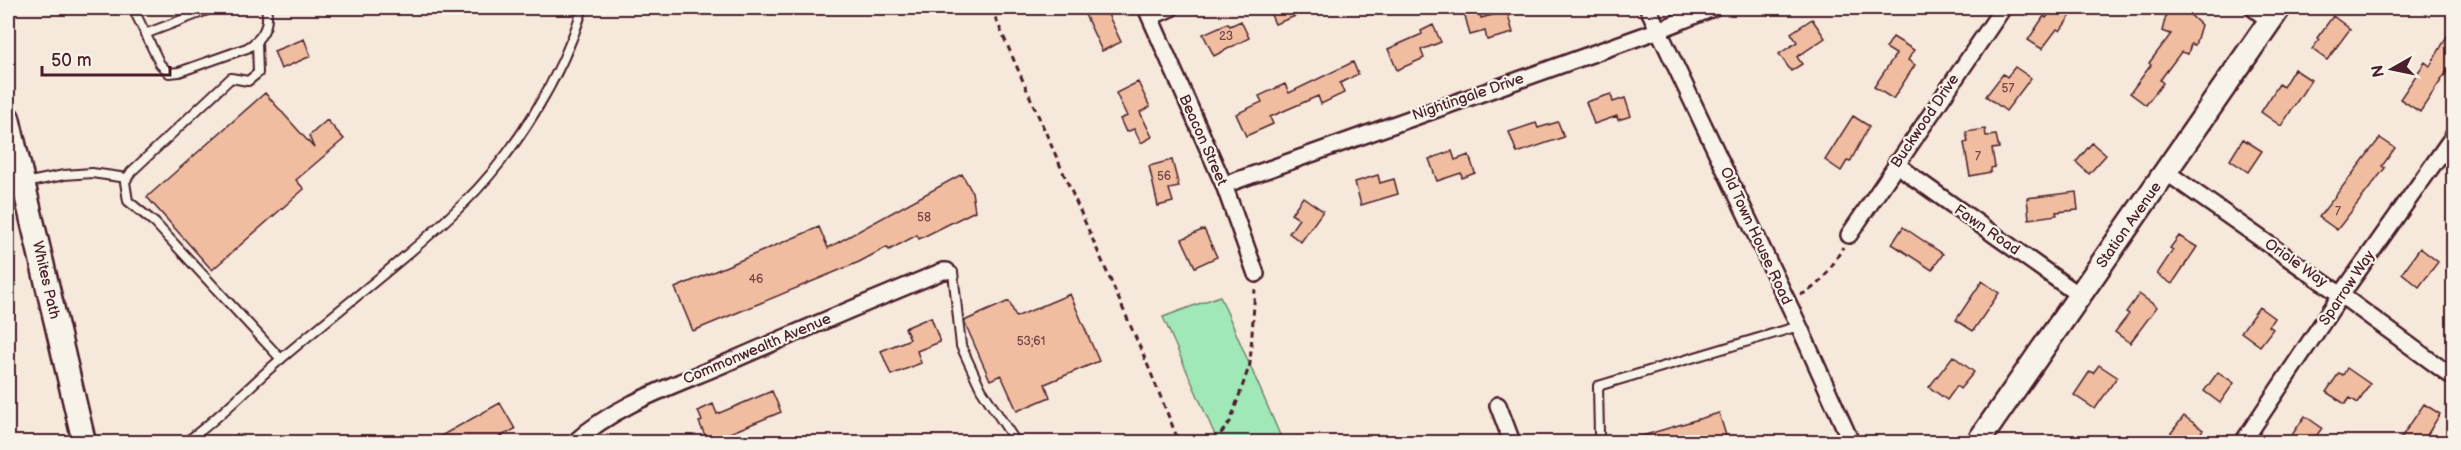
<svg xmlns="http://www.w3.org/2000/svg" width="2461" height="450" font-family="'Balsamiq Sans',sans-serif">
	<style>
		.green { fill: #a0e8b7; stroke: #758471; stroke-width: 1.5 }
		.building { fill: #f0bda1; stroke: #4a1f2b; stroke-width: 1.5 }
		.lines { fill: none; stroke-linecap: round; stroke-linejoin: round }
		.lane-casing { stroke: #4a1f2b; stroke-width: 12 }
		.street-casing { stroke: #4a1f2b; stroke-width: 20 }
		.secondary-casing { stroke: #4a1f2b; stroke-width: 27 }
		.path { stroke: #4a1f2b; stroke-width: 3; stroke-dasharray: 6 4.5; stroke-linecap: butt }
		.lane { stroke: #f7f3e8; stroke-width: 8 }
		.street { stroke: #f7f3e8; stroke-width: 15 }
		.secondary { stroke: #f7f3e8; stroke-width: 22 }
		.labels { text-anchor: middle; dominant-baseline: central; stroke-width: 4.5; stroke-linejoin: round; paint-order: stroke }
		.number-label { font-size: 12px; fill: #744648 }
		.street-label { font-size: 15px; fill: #4a1f2b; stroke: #f7f3e8 }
	</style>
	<rect width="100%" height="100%" fill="#f6e8da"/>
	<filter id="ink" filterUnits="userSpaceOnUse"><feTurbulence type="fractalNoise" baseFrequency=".0167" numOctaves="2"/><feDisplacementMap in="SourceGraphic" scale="12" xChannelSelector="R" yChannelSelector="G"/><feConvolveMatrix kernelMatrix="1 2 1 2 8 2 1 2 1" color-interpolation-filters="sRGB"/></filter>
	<g filter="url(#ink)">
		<path class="green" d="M1220 296 1283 442H1218L1163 317Z"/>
		<path class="building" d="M1082 8H1105L1121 42 1102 51Z
			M1268 8H1316L1275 24Z
			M1463 8H1478L1481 18 1507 11 1513 33 1487 40 1485 31 1470 35Z
			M2053 8H2076L2060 31 2057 29 2042 49 2028 40 2044 16 2046 18Z
			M2168 8H2183L2201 25 2195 45 2191 44 2188 54 2181 52 2160 80 2163 83 2146 105 2130 93 2151 65 2149 63 2171 34 2162 31Z
			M2333 16 2350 29 2327 60 2312 49 2319 40 2317 38Z
			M1812 19 1825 38 1797 57 1802 64 1791 71 1779 54 1797 42 1791 33Z
			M1241 21 1249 38 1214 56 1203 34 1228 23 1230 26Z
			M2454 24V61L2420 112 2400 99 2425 62 2430 66Z
			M1433 25 1441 42 1421 50 1424 58 1397 70 1388 49 1422 34 1421 31Z
			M1893 37 1914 50 1908 60 1915 65 1893 99 1874 87 1896 54 1886 48Z
			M304 39 311 56 281 69 274 51Z
			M1353 62 1358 74 1340 83 1344 93 1321 104 1318 96 1270 117 1273 124 1246 136 1236 114 1262 102 1259 96 1285 84 1289 93Z
			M2015 67 2031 78 2006 111 1986 96 2003 74 2007 77Z
			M2294 69 2311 80 2281 126 2261 112 2279 84 2283 87Z
			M1138 82 1150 107 1140 112 1152 137 1141 143 1134 129 1126 132 1120 119 1127 116 1116 93Z
			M265 93 314 148 309 136 327 120 344 139 296 180 304 189 212 270 147 197Z
			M1611 94 1613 102 1625 98 1631 116 1618 120 1617 116 1594 124 1586 102Z
			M1853 116 1869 126 1850 162 1847 161 1841 171 1825 160Z
			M1558 122 1564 137 1517 153 1509 132 1536 123 1538 128Z
			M1985 129 1986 136 1996 135 1999 148 1992 149 1995 167 1991 168V172L1970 176 1964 143 1968 142 1966 132Z
			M2380 138 2395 148 2382 166 2385 168 2337 230 2319 217Z
			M2243 139 2262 151 2248 172 2230 160Z
			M2092 143 2106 155 2089 174 2076 162Z
			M1452 151 1455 160 1469 155 1475 173 1462 178 1461 173 1437 181 1429 159Z
			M1172 160 1179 187 1169 189 1173 202 1158 206 1149 166Z
			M962 174 972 192 975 211 919 239 917 235 889 250 887 247 859 262 693 331 675 288 819 227 828 248Z
			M1378 175 1380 183 1394 179 1398 194 1361 205 1355 182Z
			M2076 192 2078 210 2056 212 2057 215 2029 219 2027 198Z
			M1303 197 1323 211 1301 242 1289 233 1299 219 1291 214Z
			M1903 227 1943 254 1932 270 1892 244Z
			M1204 229 1217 257 1195 267 1182 239Z
			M2179 236 2197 247 2172 284 2157 274 2173 250 2170 248Z
			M2420 248 2438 262 2419 287 2402 273Z
			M1982 281 1999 293 1973 331 1956 320Z
			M1070 294 1099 361 1045 384 1050 397 1017 411 1001 375 990 380 964 321 1009 301 1016 317Z
			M2139 294 2157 307 2130 343 2115 332 2129 314 2126 312Z
			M2259 307 2274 318 2269 326 2273 329 2260 346 2241 332Z
			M931 317 940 342 917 351 921 363 891 375 881 351 910 339 905 328Z
			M1953 356 1974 372 1960 389 1957 386 1947 400 1929 387Z
			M2099 365 2117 377 2095 409 2074 395 2090 371 2093 373Z
			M2347 368 2370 384 2358 403 2350 398 2345 404 2326 392 2339 373 2343 375Z
			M2218 372 2234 383 2220 403 2204 391Z
			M772 391 781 412 708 442 699 422 702 421 698 411 713 404 717 414Z
			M500 403 515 429 490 442H430Z
			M2424 404 2440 414 2423 442H2398Z
			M1719 413 1728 442H1633L1632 439Z
			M2184 416 2203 430 2193 442H2164Z
			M2305 416 2322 428 2312 442H2287Z"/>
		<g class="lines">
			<g class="lane-casing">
				<path id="lane" d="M133 8 160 64 169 73 179 72 247 48C262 39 270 25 266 8
					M145 34 213 8
					M257 42 258 73 248 81 231 78 131 172 125 182 128 201 155 223 281 359
					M25 183 64 175 92 173 127 178
					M948 272H953L961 346 981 389 1016 442
					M1599 434 1598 386 1799 326
					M186 442C220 418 250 385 282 358 342 307 406 259 463 204 516 152 561 78 583 8"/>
			</g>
			<g class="street-casing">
				<path id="street" d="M1146 8 1224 185 1256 274
					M1648 8 1799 326 1851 442
					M2253 8 2270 21
					M1150 17 1171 8
					M1896 163 1913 177 2079 295
					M2166 172 2341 295 2454 378
					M1224 185 1659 30 1713 8
					M1849 235 2003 8
					M1498 405 1512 442
					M575 442C616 404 673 386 724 364 797 332 870 301 943 271H947
					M2243 442 2341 295 2454 135"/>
			</g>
			<g class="secondary-casing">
				<path id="secondary" d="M8 118 84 442
					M1978 442 2279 8"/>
			</g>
			<path class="path" d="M991 8 1146 361 1179 442
				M1800 295C1820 288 1833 265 1843 247
				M1214 442 1230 422 1250 364 1255 289"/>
			<use href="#lane" class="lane"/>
			<use href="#street" class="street"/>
			<use href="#secondary" class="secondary"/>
		</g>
	</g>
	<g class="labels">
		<g class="number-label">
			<text x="1226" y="36">23</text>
			<text x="2008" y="88">57</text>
			<text x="1978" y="156">7</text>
			<text x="1164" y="176">56</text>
			<text x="2338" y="211">7</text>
			<text x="924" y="217">58</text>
			<text x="756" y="279">46</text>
			<text x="1031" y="341">53;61</text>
		</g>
		<g class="street-label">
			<text transform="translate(1468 97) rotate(-19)">Nightingale Drive</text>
			<text transform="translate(1925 121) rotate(-56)">Buckwood Drive</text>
			<text transform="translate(1203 140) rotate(66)">Beacon Street</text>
			<text transform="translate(2129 225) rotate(-55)">Station Avenue</text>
			<text transform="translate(1987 230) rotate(35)">Fawn Road</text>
			<text transform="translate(1756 236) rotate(65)">Old Town House Road</text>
			<text transform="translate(2296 263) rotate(35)">Oriole Way</text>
			<text transform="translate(46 280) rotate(77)">Whites Path</text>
			<text transform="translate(2347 288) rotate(-56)">Sparrow Way</text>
			<text transform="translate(757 349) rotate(-23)">Commonwealth Avenue</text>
		</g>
	</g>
	<rect width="2461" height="450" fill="none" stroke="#f7f3e8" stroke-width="30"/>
	<rect x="15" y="15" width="2431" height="420" fill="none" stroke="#4a1f2b" stroke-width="2" filter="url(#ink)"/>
	<g transform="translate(2392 69) rotate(261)" stroke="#f7f3e8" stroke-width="4.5" paint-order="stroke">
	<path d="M0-4.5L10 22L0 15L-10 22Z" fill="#4a1f2b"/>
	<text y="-9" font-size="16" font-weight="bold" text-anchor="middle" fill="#4a1f2b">N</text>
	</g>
	<path d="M42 66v9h128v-9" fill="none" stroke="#4a1f2b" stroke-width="3"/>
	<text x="51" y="66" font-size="18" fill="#4a1f2b" stroke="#f7f3e8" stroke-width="4.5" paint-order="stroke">50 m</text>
</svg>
